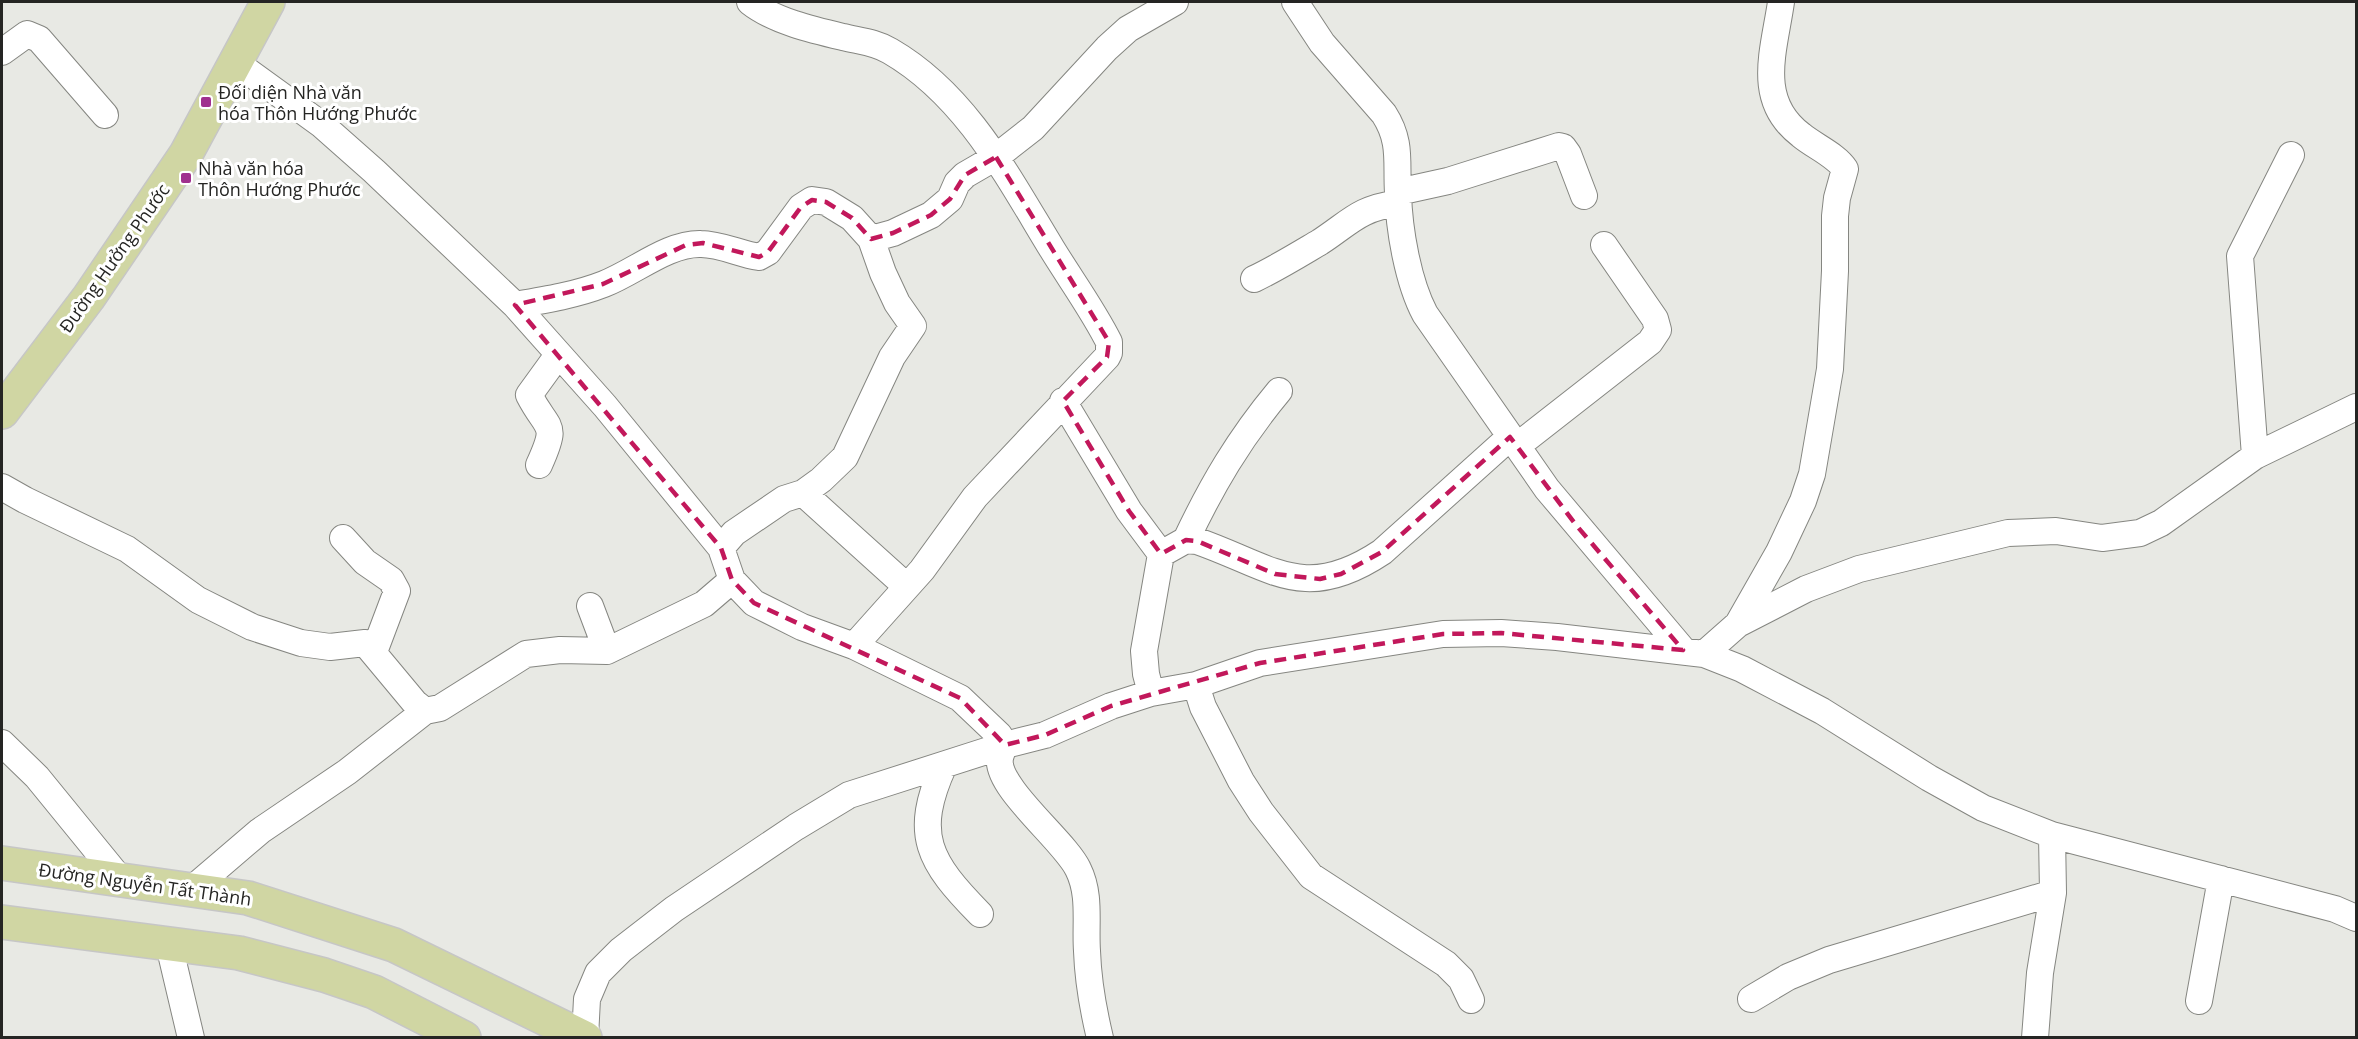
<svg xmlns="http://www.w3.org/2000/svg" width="2358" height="1039" font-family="'Open Sans',sans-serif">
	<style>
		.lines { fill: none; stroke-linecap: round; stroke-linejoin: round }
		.minor-casing { stroke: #858681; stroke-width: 28 }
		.major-casing { stroke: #c6c6c6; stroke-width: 36 }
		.minor { stroke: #fff; stroke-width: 26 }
		.major { stroke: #d0d6a3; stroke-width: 33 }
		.marked { fill: none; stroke: #c2185b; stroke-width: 4.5; stroke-dasharray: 12 8; stroke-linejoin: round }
		.poi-dot { fill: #a0308e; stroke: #fff; stroke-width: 2 }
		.labels { text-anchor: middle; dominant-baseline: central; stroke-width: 6; stroke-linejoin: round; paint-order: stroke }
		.poi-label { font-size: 18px; fill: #252523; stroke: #fff; text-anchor: start }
		.street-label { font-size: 18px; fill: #252523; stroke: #fff }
	</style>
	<rect width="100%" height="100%" fill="#e8e9e4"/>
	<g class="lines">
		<g class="minor-casing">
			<path id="minor" d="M750 2C774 21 813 30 843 37 859 41 875 42 890 51 966 95 1008 177 1052 249 1071 280 1093 310 1109 342V353L1107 357 975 497 922 570 854 646
				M1295 2 1322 43 1384 114C1402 142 1396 162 1398 193 1399 230 1408 282 1425 314L1547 489 1683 650
				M2 52 27 34 39 39 105 115
				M235 62 322 125 374 171 515 305 605 406 721 548 732 580 754 603 802 627 854 646 960 698 999 735 1005 745C1003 749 1001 753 1000 758 995 787 1065 841 1078 869 1091 895 1085 923 1087 951 1088 980 1093 1009 1100 1038
				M1398 192 1448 181 1559 146 1563 147 1568 154 1584 196
				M871 239 893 233 931 215 950 199 957 183 965 175 996 157 1033 128 1107 48 1128 29 1175 2
				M1254 279C1277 268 1298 255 1320 242 1352 221 1358 209 1398 203
				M515 305C545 300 576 295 604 284 635 272 668 243 701 244 720 244 740 254 759 257L768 252 801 207 812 200 826 202 852 218 871 239 883 273 897 303 913 326 892 357 845 457 821 480 803 493 784 499 734 533 721 548
				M1063 401 1129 511 1161 554 1144 651 1146 674 1151 693
				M1517 446 1650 342 1658 330 1655 319 1604 245
				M2255 456 2240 256 2291 155
				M539 465C559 421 548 432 529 395L558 355
				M2 487 25 500 127 549 198 600 252 627 301 643 330 647 365 643 415 703 425 711
				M803 493 906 586
				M343 538 365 562 391 580 397 591 374 652
				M1186 540C1212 485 1239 439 1279 391
				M1161 554 1186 540 1197 541C1272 567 1304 604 1382 552L1510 437
				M590 606 607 651
				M1738 624 1806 589 1859 569 2008 533 2056 531 2102 538 2140 533 2161 523 2255 456 2356 407
				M1704 654 1738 624 1779 552 1803 501 1812 474 1830 369 1835 271V216L1837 198 1845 169C1836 155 1814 146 1801 135 1755 100 1774 51 1781 2
				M1196 685 1203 707 1241 781 1261 812 1311 876 1446 964 1461 979 1471 1000
				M2 743 37 777 121 880
				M944 765C912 835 929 862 980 914
				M191 890 260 831 347 772 425 711 440 708 526 654 560 650 607 651 704 604 732 580
				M169 945 191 1038
				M1751 999 1788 977 1829 960 2053 893
				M2199 1001 2221 879
				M585 1037 587 999 598 973 621 950 674 909 796 827 849 795 1005 745 1045 735 1111 706 1151 693 1196 685 1260 663 1443 634 1501 633 1557 637 1704 654 1742 669 1822 711 1929 778 1983 808 2052 835 2335 909 2356 918
				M2035 1038 2040 973 2053 893 2052 835"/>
		</g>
		<g class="major-casing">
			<path id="major" d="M2 412 89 297 186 154 268 2
				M2 863 248 898 394 945 585 1038
				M2 922 239 953 324 975 374 992 464 1038"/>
		</g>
		<use href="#minor" class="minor"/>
		<use href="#major" class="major"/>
	</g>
	<path class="marked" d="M996 157 1109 342 1107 357 1063 401 1129 511 1161 554 1186 540 1197 541 1275 574 1320 579 1341 574 1382 552 1510 437 1576 525 1683 650 1501 633 1443 634 1260 663 1111 706 1045 735 1005 745 960 698 754 603 732 580 721 548 515 305 603 284 686 245 703 243 759 257 768 252 801 207 812 200 826 202 852 218 871 239 893 233 931 215 950 199 965 175Z"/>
	<g class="poi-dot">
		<rect x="200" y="96" width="12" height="12" rx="3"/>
		<rect x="180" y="172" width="12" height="12" rx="3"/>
	</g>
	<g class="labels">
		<g class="poi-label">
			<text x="218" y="92">Đối diện Nhà văn<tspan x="218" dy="21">hóa Thôn Hướng Phước</tspan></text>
			<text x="198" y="168">Nhà văn hóa<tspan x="198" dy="21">Thôn Hướng Phước</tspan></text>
		</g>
		<g class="street-label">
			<text transform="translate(114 258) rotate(-55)">Đường Hưởng Phước</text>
			<text transform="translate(145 884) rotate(8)">Đường Nguyễn Tất Thành</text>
		</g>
	</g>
	<rect width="2358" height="1039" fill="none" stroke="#252523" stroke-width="6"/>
</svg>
